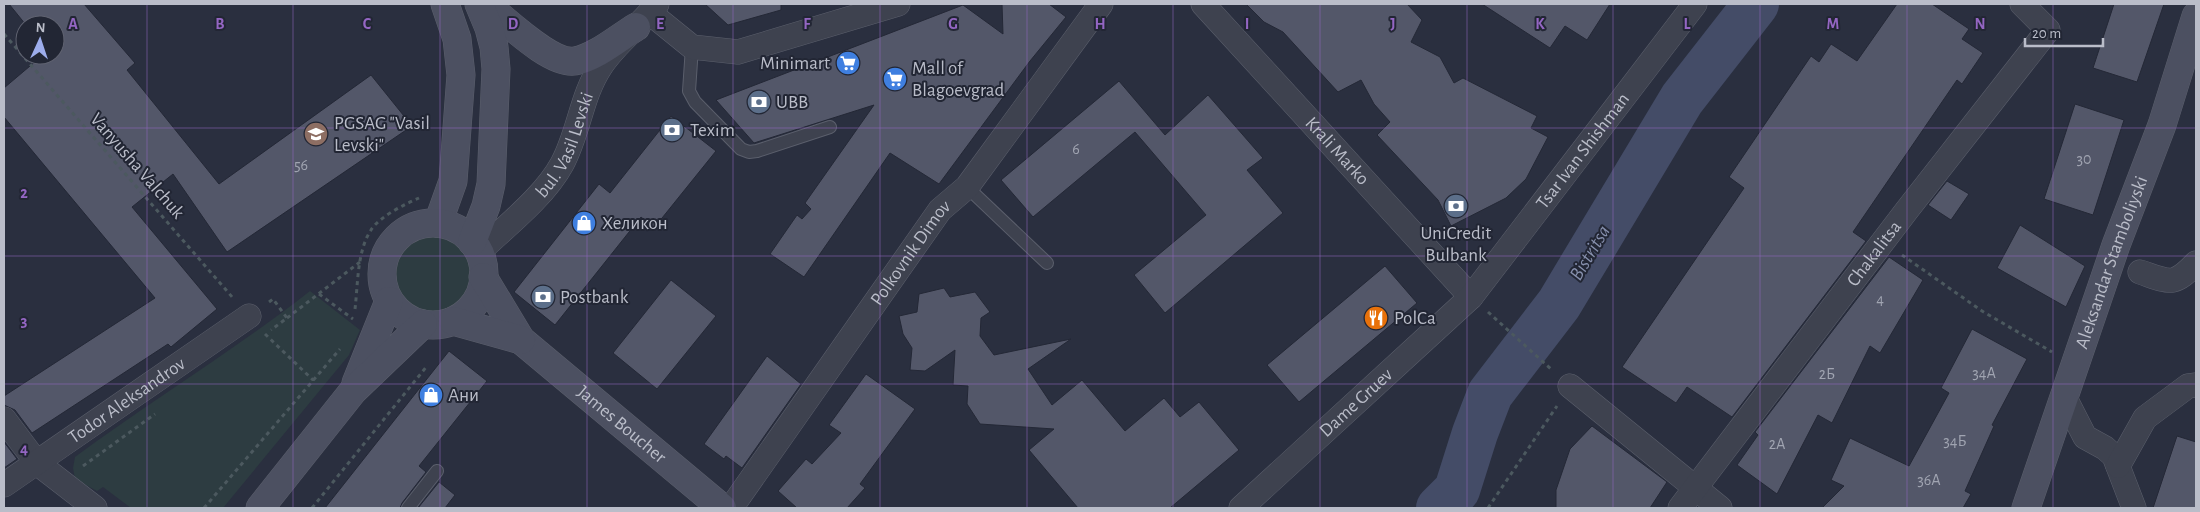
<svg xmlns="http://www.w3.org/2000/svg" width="2200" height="512" font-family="'Alegreya Sans',sans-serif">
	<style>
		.green { fill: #2d3c41 }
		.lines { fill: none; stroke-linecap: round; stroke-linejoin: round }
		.river { stroke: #444c67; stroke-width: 46 }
		.building { fill: #535769; stroke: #242836 }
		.lane-casing { stroke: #5b5f6c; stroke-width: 14 }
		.street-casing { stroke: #5b5f6c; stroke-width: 25 }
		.secondary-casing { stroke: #5b5f6c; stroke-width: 29 }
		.path { stroke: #4c595f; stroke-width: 3; stroke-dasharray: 4 4; stroke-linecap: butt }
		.lane { stroke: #3e424f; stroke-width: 12 }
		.street { stroke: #3e424f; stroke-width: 24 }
		.secondary { stroke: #4c5061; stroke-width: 28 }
		.grid { fill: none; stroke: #9466c3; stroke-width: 1; stroke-opacity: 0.55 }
		.labels { text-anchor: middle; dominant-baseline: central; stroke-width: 4; stroke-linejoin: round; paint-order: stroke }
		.number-label { font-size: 16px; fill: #a0a4b1 }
		.poi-label { font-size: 19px; fill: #babdc9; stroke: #222634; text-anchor: start }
		.street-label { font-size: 19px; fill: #babdc9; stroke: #222634 }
		.water-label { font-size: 20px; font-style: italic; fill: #868fac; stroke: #222634 }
		.grid-label { font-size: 16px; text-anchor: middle; font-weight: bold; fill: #9466c3; stroke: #222634; stroke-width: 4; stroke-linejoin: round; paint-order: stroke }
	</style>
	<rect width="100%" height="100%" fill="#2a2f3f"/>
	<path class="green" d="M391 274a42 42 0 1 1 84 0a42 42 0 1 1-84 0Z
		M310 291 360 330 349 355 223 508H131L103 487 97 491 75 479 73 468 75 457C152 400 235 350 310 291Z"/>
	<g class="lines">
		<path class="river" d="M1439 508 1457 490 1475 433 1490 394 1559 304 1682 99 1756 4"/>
	</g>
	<path class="building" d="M9 4H84L135 63 127 70 219 184 371 75 412 126 227 252 173 174 132 207 217 309 171 347 168 344 32 433 15 410 4 405V396L155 298 4 117V88L43 55H55V25H26Z
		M705 4H781V10L728 25Z
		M1002 4H1049L1066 17 1030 61 939 184 890 153 804 277 770 254 797 215 802 219 811 209 805 203 874 105 754 143 716 100 963 5 1003 34Z
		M1246 4H1407L1422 20 1411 42 1440 57 1454 83 1463 78 1537 116 1531 128 1548 137 1526 179 1506 198 1451 226 1438 200 1377 135 1390 122 1374 104 1361 80 1338 92 1283 32 1264 22Z
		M1482 4H1610L1587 40 1565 26 1550 48Z
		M1897 4H1932L1969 29 1962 39 1983 53 1962 84 1957 80 1853 232 1866 241 1732 417 1687 387 1676 403 1622 367 1744 188 1729 177 1811 56 1819 62 1831 44 1857 61Z
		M2114 4H2164L2137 82 2093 68Z
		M1119 81 1165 135 1208 95 1263 158 1247 170 1283 213 1165 313 1134 275 1206 215 1135 132 1033 217 1001 180Z
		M2075 104 2124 120 2093 215 2044 199Z
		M671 116 716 151 654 228 641 217 555 325 514 292 599 184 610 193Z
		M1947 181 1969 194 1951 220 1928 205Z
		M2020 225 2085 266 2066 307 1997 268Z
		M1889 257 1923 280 1880 353 1870 346 1832 423 1818 415 1777 494 1737 465 1758 435 1755 432Z
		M1385 266 1417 303 1299 402 1267 365Z
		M671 280 716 316 657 389 613 353Z
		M944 288 950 297 975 292 990 312 981 318 980 336 994 355 1071 339 1028 369 1052 405 1082 380 1125 431 1164 398 1180 417 1199 402 1239 450 1170 508H1078L1029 450 1054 429 980 424 967 404 968 386 953 385 955 350 925 371 910 370 912 348 903 334 899 316 917 312 919 294Z
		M1972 329 2027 359 1992 425 1994 426 1965 491 1971 494 1963 508H1822L1844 486 1831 480 1850 438 1909 466 1949 393 1941 388Z
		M449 351 487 381 419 466 426 472 402 503 400 508H325Z
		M767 356 801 384 742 468 726 456 724 459 704 444Z
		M866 374 915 409 860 484 865 488 847 508H797L778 491 806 459 812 464 841 433 829 425Z
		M1592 426 1667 482 1650 508H1556V490L1570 449Z
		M2177 436 2196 442V508H2153Z
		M4 442 17 459 4 468Z
		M439 482 455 495 445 508H418Z"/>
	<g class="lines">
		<g class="lane-casing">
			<path id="lane" d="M692 47 689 91 695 102 741 149 749 152 757 151 830 127
				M967 187 1047 263
				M408 508 437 471"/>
		</g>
		<g class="street-casing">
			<g id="street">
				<path id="s1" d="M1203 4 1471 297"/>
				<path d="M650 13 692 47 738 52 898 4"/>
				<path id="s2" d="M479 252C506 226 544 197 562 164 579 133 581 96 601 66 616 43 640 26 657 4"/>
				<path d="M2140 272C2170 282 2173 287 2196 263"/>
				<path d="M1570 386 1720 508"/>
				<path d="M2065 398 2085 437 2105 448 2114 456 2134 508"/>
				<path d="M4 419 37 463 95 508"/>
				<path d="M2118 466 2145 418 2188 386 2196 385"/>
				<path id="s3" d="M4 485 249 316"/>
				<path id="s4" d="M731 508 940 210 967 187 1101 4"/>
				<path id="s5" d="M1241 508 1471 297 1695 4"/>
				<path id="s6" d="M1680 508 1907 210 2048 30 2022 4"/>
			</g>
		</g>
		<g class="secondary-casing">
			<g id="secondary">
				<path d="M485 4C505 19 550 65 575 61 596 57 618 38 636 27"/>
				<path d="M438 223 453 181 461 75 457 39 445 4"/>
				<circle cx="433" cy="274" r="51"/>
				<path d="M472 242 486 206 491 184 496 69 494 47 489 28 479 4"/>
				<path id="s7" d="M483 277 521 340 722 508"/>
				<path d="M453 321 521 340"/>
				<path d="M356 383 389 301"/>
				<path d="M260 508 353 391 423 324"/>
				<path id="s8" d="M2026 508 2116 245 2162 125 2196 16"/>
			</g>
		</g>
		<path class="path" d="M4 34 233 298
			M1902 255 1982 311 2052 352
			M319 294 353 319
			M269 302 273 299 287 318 271 330
			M355 309C358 284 357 251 371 230 379 217 405 204 419 198
			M1488 312 1552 370
			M287 318 360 262
			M265 334 313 380
			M83 466 155 414
			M204 508 340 349
			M312 508 427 366
			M1488 508 1557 406"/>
		<use href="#lane" class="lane"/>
		<use href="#street" class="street"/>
		<use href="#secondary" class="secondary"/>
	</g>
	<path class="grid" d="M147 4V508M293 4V508M440 4V508M587 4V508M733 4V508M880 4V508M1027 4V508M1173 4V508M1320 4V508M1467 4V508M1613 4V508M1760 4V508M1907 4V508M2053 4V508M4 128H2196M4 256H2196M4 384H2196"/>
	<defs>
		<g id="supermarket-disc" transform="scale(1.25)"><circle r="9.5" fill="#3f7fe0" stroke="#222634"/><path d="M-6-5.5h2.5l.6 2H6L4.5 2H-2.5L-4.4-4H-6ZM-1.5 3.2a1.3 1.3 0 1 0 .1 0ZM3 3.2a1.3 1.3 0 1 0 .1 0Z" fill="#fff"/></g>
		<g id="bank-disc" transform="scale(1.25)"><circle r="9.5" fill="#5c6f8a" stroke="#222634"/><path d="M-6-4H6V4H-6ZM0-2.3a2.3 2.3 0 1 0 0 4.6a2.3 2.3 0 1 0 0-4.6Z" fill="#fff"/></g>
		<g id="school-disc" transform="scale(1.25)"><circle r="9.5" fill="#8d6e63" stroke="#222634"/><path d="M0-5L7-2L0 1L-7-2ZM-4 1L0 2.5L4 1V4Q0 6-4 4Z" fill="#fff"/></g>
		<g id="shop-disc" transform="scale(1.25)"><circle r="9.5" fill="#3f7fe0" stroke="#222634"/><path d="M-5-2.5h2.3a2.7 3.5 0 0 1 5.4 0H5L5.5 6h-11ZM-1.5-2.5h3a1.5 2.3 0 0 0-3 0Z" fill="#fff"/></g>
		<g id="restaurant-disc" transform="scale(1.25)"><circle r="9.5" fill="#e8710a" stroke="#222634"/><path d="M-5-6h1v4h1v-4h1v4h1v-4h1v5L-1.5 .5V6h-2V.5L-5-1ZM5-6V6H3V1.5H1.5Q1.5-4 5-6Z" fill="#fff"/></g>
	</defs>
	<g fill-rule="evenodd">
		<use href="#supermarket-disc" x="848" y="63"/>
		<use href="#supermarket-disc" x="895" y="79"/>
		<use href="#bank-disc" x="759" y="102"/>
		<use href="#bank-disc" x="672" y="130"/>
		<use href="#school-disc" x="316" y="134"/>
		<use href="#bank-disc" x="1456" y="206"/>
		<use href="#shop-disc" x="584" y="223"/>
		<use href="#bank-disc" x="543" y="297"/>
		<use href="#restaurant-disc" x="1376" y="318"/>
		<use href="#shop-disc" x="431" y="395"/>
	</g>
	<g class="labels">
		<g class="number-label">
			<text x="1076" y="149">6</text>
			<text x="2084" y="159">30</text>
			<text x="301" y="165">56</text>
			<text x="1880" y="299">4</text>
			<text x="1984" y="373">34А</text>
			<text x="1827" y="374">2Б</text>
			<text x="1955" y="441">34Б</text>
			<text x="1777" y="444">2А</text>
			<text x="1929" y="480">36А</text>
		</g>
		<g class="poi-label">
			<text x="830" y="63" text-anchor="end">Minimart</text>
			<text x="912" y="68">Mall of<tspan x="912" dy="22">Blagoevgrad</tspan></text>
			<text x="776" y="102">UBB</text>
			<text x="334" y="123">PGSAG "Vasil<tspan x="334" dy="22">Levski"</tspan></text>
			<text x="690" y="130">Texim</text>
			<text x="602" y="223">Хеликон</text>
			<text x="1456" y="233" text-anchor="middle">UniCredit<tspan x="1456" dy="22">Bulbank</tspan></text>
			<text x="560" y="297">Postbank</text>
			<text x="1394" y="318">PolCa</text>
			<text x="448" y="395">Ани</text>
		</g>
		<g class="street-label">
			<text stroke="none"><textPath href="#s2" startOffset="140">bul. Vasil Levski</textPath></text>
			<text stroke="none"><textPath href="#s1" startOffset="199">Krali Marko</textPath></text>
			<text stroke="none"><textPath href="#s5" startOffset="496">Tsar Ivan Shishman</textPath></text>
			<text transform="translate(137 166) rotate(49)">Vanyusha Valchuk</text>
			<text stroke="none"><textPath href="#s4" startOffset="312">Polkovnik Dimov</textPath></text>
			<text stroke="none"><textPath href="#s6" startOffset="320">Chakalitsa</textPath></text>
			<text stroke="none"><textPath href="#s8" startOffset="260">Aleksandar Stamboliyski</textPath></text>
			<text stroke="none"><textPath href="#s3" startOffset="149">Todor Aleksandrov</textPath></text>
			<text stroke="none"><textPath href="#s5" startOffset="156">Dame Gruev</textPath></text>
			<text stroke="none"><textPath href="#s7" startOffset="205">James Boucher</textPath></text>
		</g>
		<g class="water-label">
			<text transform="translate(1590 253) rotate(-59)">Bistritsa</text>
		</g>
	</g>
	<g class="grid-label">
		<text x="73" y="29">A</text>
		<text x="220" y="29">B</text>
		<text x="367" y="29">C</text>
		<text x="513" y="29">D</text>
		<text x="660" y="29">E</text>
		<text x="807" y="29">F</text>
		<text x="953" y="29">G</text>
		<text x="1100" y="29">H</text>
		<text x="1247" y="29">I</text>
		<text x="1393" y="29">J</text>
		<text x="1540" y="29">K</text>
		<text x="1687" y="29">L</text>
		<text x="1833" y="29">M</text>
		<text x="1980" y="29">N</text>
		<text x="24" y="198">2</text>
		<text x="24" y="326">3</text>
		<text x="24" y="454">4</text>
	</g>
	<rect width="2200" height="512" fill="none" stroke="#babdc9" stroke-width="10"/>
	<g transform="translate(40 40) rotate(3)"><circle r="24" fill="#222634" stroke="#5f6270"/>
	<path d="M0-4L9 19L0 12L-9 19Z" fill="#9dadec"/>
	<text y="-8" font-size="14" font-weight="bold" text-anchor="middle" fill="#babdc9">N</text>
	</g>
	<path d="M2025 38v8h78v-8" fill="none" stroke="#babdc9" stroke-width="2.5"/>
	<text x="2032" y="38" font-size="15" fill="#babdc9" stroke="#222634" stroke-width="4" paint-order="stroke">20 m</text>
</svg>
